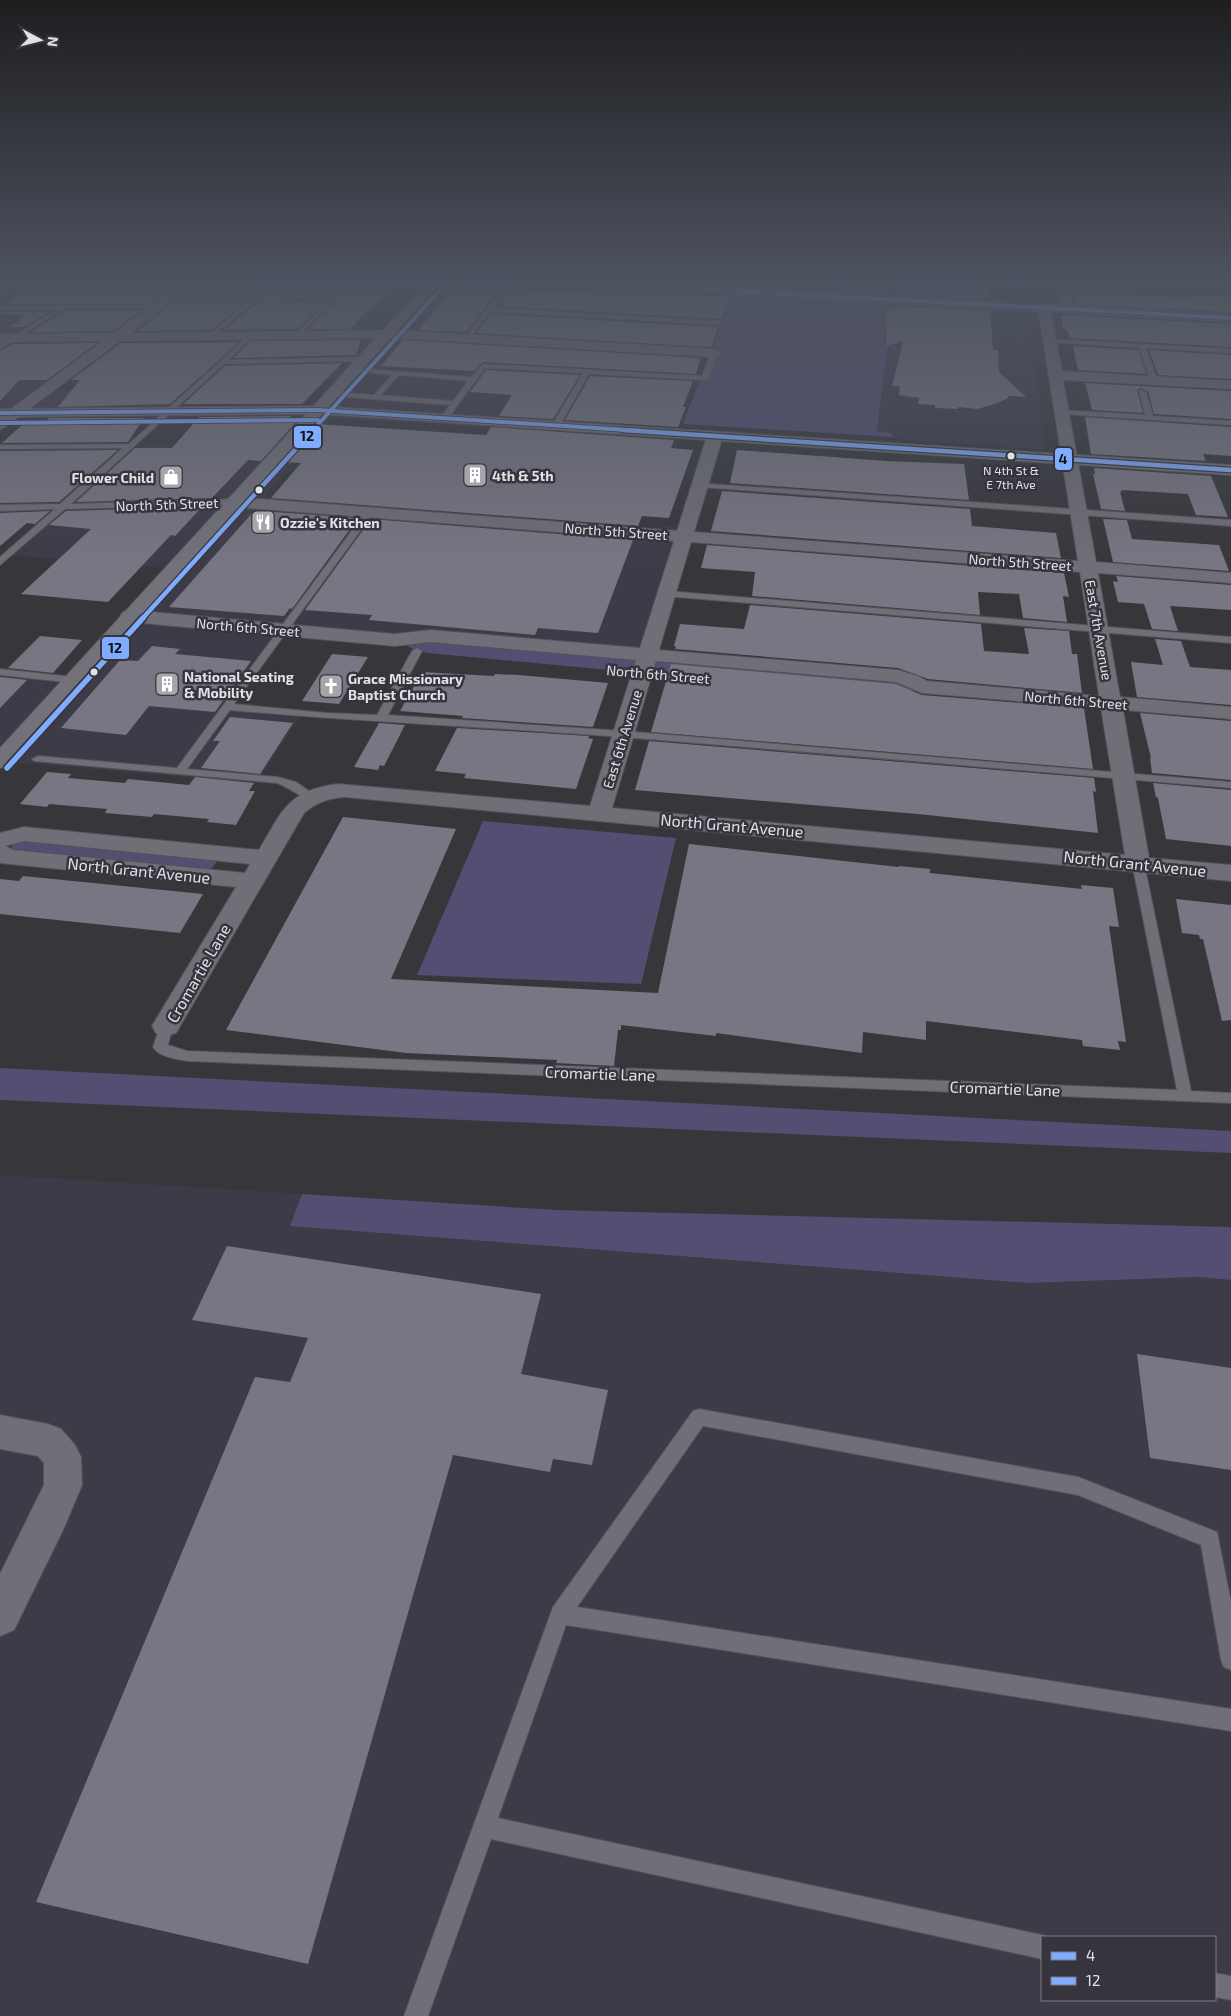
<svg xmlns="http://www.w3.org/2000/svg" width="1231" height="2016" font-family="'Exo 2',sans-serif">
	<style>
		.built { fill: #3e3b48; fill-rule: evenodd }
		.green { fill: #554d72 }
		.building { fill: #787682 }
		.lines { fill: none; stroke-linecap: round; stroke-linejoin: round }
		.lane-casing { stroke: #535356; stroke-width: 2 }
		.street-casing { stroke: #535356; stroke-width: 2 }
		.secondary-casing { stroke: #535356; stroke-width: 2 }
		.primary-casing { stroke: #535356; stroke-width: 2 }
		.lane { fill: #706e76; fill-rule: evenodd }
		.street { fill: #706e76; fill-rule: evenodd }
		.secondary { fill: #73727a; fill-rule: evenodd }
		.primary { fill: #717077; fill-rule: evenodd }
		.bus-1-far1-casing { stroke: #36353d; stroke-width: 5.5 }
		.bus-1-casing { stroke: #36353d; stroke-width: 7 }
		.bus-2-far2-casing { stroke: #36353d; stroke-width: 5.5 }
		.bus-2-far1-casing { stroke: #36353d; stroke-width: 7 }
		.bus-2-casing { stroke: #36353d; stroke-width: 9 }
		.bus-1-far1 { stroke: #80acff; stroke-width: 4 }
		.bus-1 { stroke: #80acff; stroke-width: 4.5 }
		.bus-2-far2 { stroke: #80acff; stroke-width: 4 }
		.bus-2-far1 { stroke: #80acff; stroke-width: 4.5 }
		.bus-2 { stroke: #80acff; stroke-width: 5.5 }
		.bus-dot { fill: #e2e1e6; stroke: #36353d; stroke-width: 2 }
		.labels { text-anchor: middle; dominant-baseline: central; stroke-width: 5; stroke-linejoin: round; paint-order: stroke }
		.far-bus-label { font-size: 12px; fill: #e2e1e6; stroke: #36353d }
		.far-poi-label { font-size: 14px; font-weight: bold; fill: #e2e1e6; stroke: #36353d; text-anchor: start }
		.far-street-label { font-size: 14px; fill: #e2e1e6; stroke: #36353d }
		.street-label { font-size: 16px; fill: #e2e1e6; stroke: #36353d }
		.line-badge { stroke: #36353d; stroke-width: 2 }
		.pale-badge-label { font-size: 14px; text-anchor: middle; font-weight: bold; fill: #111 }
	</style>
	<rect width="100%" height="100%" fill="#37373b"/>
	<path class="built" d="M343 282H433L390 332 464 337 446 361 587 372 554 432 332 418 265 494 266 497 655 528 673 526 688 537 650 663 280 630 223 710 301 715 257 783 0 761V672L76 680 175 569 10 555 132 445H285L343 380 200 381 225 359H259L278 336H211L258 297H338Z
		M888 305 1031 314 1044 450 874 437Z
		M0 357 87 360 48 390 192 388 169 410 16 412 0 424Z
		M0 1175 302 1194 291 1226 1029 1283 1197 1277 1231 1280V2016H0ZM1042 1937H1215V2000H1042Z"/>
	<path class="green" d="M732 296 888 305 884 341 887 346V355H883L886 357 877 431 891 433 894 437 683 424Z
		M413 637 898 676 922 687 912 692 897 694 642 673 428 653 417 651 395 640Z
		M483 821 676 838 641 984 417 975Z
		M23 841 213 859 217 861 212 868 207 869 12 849V845Z
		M0 1068 1231 1131V1153L0 1100Z
		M302 1194 556 1210 1231 1227V1280L1197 1277 1029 1283 290 1226Z"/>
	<path class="building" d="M127 282H180L151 303 8 304 26 285Z
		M199 282H337L332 293 187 292Z
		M1054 282H1068L1074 304 1058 303Z
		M1084 282H1124L1129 295 1192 298 1191 296 1231 297V312L1090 305Z
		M458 283 502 285 466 332 418 330Z
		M346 285H393L350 329H308L341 296Z
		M899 285 989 289 990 299 896 294V287Z
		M512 286 529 287 527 290 644 296 645 292 732 297 721 319 497 306Z
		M177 300H248L212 330 137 331Z
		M261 300 326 301 297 329 224 330Z
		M895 306 990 311 993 350H998L999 372 1026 397 1008 396V398L998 403 977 409 958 407V409L935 408V405L918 404 919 398 899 395 900 386H892L903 341 886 346 887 307 895 308Z
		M142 310 113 331 31 332 65 311Z
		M1 312H49L24 327H10L27 315 0 314Z
		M491 314 718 327 712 346 706 347 476 333Z
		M1061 315 1231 324V347L1070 338 1067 330 1063 329Z
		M361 340 356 355 234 358 250 341Z
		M403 340 701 358 696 374 483 362 474 371 381 366Z
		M239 342 170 404 58 407 80 380H71L121 343Z
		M97 343 47 380H19L0 401V351L12 344Z
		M1073 346 1138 350 1146 374 1078 370Z
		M1149 350 1231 355V379L1158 375Z
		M342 363 302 404H183L225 366 350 363Z
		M486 370 580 375 553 419 499 416 512 395 470 392Z
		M590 376 693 381 683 407H686L678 427 565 420Z
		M1085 383 1231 391V419L1154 414 1148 391 1140 388 1137 390 1143 413 1092 410Z
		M291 416 285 422H296L261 461 248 460 212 498 76 502 135 448H172L199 417Z
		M1085 417 1231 427V456L1203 454 1206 461 1091 454Z
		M49 418H144L128 442 2 443 23 424H45Z
		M316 424 486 435 491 427 674 440 671 448 693 450 669 518 642 516 638 526 271 498 301 463 282 462Z
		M118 450 59 502 0 503V451Z
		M737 450 886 461 964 464 969 500 730 483Z
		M1094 468 1211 476 1228 517 1196 515 1188 494 1121 490 1122 492H1120L1125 511 1101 509 1093 474H1095Z
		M722 491 970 509 972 526 1056 533 1061 558 711 531Z
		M202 507 175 536 171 535 108 602 21 594 91 529 49 525 66 511Z
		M50 511 35 524 27 523 0 546V513Z
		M260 511 358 518 292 609 290 608 284 616 169 607 253 512Z
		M371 519 633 540 598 633 538 628 535 635 369 620 372 615 305 610Z
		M1103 519 1127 520 1132 539 1219 545 1229 571 1113 562Z
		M707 545 1064 573 1069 597 1063 596 1067 622 1023 618 1019 594 978 592 980 615 752 596 755 572 701 568Z
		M1116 576 1231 585V610L1170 606 1178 631 1152 629 1144 604 1118 602 1113 581 1118 582Z
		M750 605 981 624 984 651 1029 654 1024 628 1069 631 1072 654H1077L1082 693 928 679 898 668 675 649 676 647 674 646 680 624 744 629Z
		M40 636 82 640 53 673 8 668Z
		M1155 639 1181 641 1190 667 1231 670V705L1137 697 1131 662 1163 665Z
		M152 646 180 649 175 654 251 661 215 712 149 706 126 735 61 728 120 660 138 661Z
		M332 654 368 657 339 704 302 701Z
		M671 664 896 684 922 695 1084 708 1093 769 651 732Z
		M422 672 494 676 495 674 519 675 608 683 593 727 462 718 463 716 400 711Z
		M0 677 27 680 0 708Z
		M1140 713 1231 721V780L1152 773 1150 758H1151Z
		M230 717 293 723 260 774 201 768 220 741H213Z
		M379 723 405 725 384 766 380 765 378 770 354 767Z
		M457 728 589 736 588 738 593 739 576 789 464 778 466 774 435 771Z
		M649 741 1094 778 1096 792 1093 791 1098 833 918 814 635 790Z
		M47 772 71 774 68 778 125 783 128 779 189 785 195 777 254 783 249 791H255L236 825 207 822 209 819 154 814 152 817 105 813 107 809 49 804 47 807 20 804Z
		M1153 783 1231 790V846L1166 839 1158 798 1156 797Z
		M343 817 456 829 391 979 658 993 689 844 899 867V866L930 869V873L1082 889 1081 885 1113 888 1119 927 1109 926 1126 1042 1118 1041 1120 1050 1083 1046 1082 1040 926 1021V1040L863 1032 862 1053 716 1033V1036L621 1025V1030H618L614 1066 556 1063 557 1060 406 1053 226 1030Z
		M23 876 203 894 180 933 0 914V879L19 881Z
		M1176 899 1231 905V1020L1222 1021 1203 939H1200L1199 935 1182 933Z
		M227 1246 541 1294 521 1374 608 1390 592 1465 553 1459 550 1472 453 1455 308 1964 36 1902 255 1377 290 1382 308 1338 192 1320Z
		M1137 1354 1231 1368V1470L1150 1458Z"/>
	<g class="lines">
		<g class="lane-casing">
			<path id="lane" d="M339 282H345L340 295 297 337 294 335 330 299 260 298 211 338 208 336 209 335 253 298H172L169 296 172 294 333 295Z
				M507 282H513L493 308 721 321 724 323 721 325 490 312 469 339H465V337Z
				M1207 282H1231V285L1210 284Z
				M158 305 160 306V308L64 309 0 349V344L56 310H0V306Z
				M251 333 254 335 229 360 364 357 367 359 364 361 224 364 71 504 234 499 238 502 237 504 65 509 0 565V557L55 509 0 511V505L60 504 123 448 0 449V445L129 444Z
				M1049 339 1231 349V353L1146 348 1158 381 1154 383 1150 381 1139 348 1047 342V340Z
				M714 351 717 353 709 378 705 380 589 374 560 425 556 427 552 425 583 373 485 368 447 420H444L440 418 450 405 332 396 328 394 332 392 374 395 392 375 352 371V369L354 368 471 377 483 364 702 376 711 353ZM399 375 468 381 453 401 381 395Z
				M1139 390 1146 392 1153 416 1231 421V425L1061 414 1057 412 1061 410 1145 415Z
				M697 483 1231 520V526L700 487H697Z
				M370 509 374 512 234 704 327 713 377 715 412 651 417 648 422 651 388 715 623 731 1231 782V788C1028 771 825 753 622 737 492 727 360 722 230 710L187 769 278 777 296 782 315 795 317 797 315 799C306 802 289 787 277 783L34 761 32 759 38 756 177 768 367 510Z
				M667 591 1231 637V643L664 596V592Z
				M0 669 74 677 79 680 74 683 0 675Z
				M1138 859 1144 863 1191 1091 1231 1093V1103L187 1061C176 1059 159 1057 153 1047L161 1023H171L173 1026 168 1045 187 1051 1177 1090 1132 863Z
				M699 1409 1078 1477 1217 1532 1231 1602V1670L1224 1667 1221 1660 1201 1545 1078 1495 703 1426 577 1607 1231 1709V1731L566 1625 498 1818 1042 1935 1047 1937H1042V1959L491 1839 428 2016H404L553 1607 693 1411Z
				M1215 1973 1231 1976V2000L1215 1997Z"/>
		</g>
		<g class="street-casing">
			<path id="street" d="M15 282 0 292 1 282Z
				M183 282H197L131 333 393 330 714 349 721 353 714 357 393 338 120 341 5 427 0 429V417L103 341 0 342V334L114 333Z
				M846 282H858L854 301H846L844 298Z
				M1044 304 1050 308 1062 371 1231 381V389L1063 380 1096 562 1231 573V583L1098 573 1120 697 1231 707V719L1123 710 1149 858 1231 865V881L345 797C329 798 317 802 304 813L176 1033 166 1036 156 1033 152 1026 236 887 0 863V833L24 827 259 850C282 811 288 790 338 784L590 806 636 660 430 642 395 646 130 622 123 620 120 616 123 612 130 610 395 634 430 630 640 648 674 541 234 507 228 506 226 502 228 498 234 497 677 531 707 436 710 433H720L723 436 694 532 1078 561 1038 308ZM691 542 1080 572 1099 696 927 681 918 676 898 670 659 650ZM656 661 896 682 922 693 1101 708 1125 855 612 808ZM24 841 250 864 245 873 13 850 5 846Z
				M0 1415 48 1424 61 1429 75 1445 81 1457 82 1485 64 1528 14 1630 0 1636V1574L44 1485V1463L38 1456 0 1449Z"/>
		</g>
		<g class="secondary-casing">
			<path id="secondary" d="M427 282H440L8 766 0 768V748Z
				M1070 282H1082L1090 310 1088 313 1084 314 1078 310Z"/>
		</g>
		<g class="primary-casing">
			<path id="primary" d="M556 282H634L1231 314V322L562 286Z
				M318 406 1231 465V475L318 414 0 417V409Z"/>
		</g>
		<use href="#lane" class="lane"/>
		<use href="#street" class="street"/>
		<use href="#secondary" class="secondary"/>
		<use href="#primary" class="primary"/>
		<g class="bus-1-far1-casing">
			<path id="bus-1-far1" d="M566 282 1231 318
				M0 413 318 410 642 431"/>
		</g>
		<g class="bus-1-casing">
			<path id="bus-1" d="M623 430 1231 470"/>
		</g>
		<g class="bus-2-far2-casing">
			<path id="bus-2-far2" d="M0 423 318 420
				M312 431 441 289"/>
		</g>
		<g class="bus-2-far1-casing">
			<path id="bus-2-far1" d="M142 619 313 430"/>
		</g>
		<g class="bus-2-casing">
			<path id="bus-2" d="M7 768 143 618"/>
		</g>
		<use href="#bus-1-far1" class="bus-1-far1"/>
		<use href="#bus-1" class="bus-1"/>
		<use href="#bus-2-far2" class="bus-2-far2"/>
		<use href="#bus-2-far1" class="bus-2-far1"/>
		<use href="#bus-2" class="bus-2"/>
	</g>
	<linearGradient id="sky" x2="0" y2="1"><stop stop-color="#1e1e20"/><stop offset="0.5" stop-color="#4d5360"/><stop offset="1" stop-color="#4d5360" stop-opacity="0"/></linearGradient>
	<rect width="1231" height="564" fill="url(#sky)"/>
	<defs>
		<g id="building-square" transform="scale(1.25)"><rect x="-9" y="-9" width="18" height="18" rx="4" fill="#a6a6aa" stroke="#36353d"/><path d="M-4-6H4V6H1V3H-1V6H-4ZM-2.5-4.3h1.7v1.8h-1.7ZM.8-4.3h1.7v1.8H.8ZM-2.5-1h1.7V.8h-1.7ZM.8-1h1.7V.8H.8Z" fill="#fff"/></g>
		<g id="shop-square" transform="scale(1.25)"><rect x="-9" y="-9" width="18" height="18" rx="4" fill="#a6a6aa" stroke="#36353d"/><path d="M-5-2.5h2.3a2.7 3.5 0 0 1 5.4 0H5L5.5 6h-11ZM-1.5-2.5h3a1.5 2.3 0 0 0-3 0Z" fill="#fff"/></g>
		<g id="restaurant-square" transform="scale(1.25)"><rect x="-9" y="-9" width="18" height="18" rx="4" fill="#a6a6aa" stroke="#36353d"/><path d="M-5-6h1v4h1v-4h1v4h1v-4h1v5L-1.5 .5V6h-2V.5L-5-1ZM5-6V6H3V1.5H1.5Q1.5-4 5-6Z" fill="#fff"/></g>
		<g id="church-square" transform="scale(1.25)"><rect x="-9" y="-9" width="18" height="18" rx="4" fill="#a6a6aa" stroke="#36353d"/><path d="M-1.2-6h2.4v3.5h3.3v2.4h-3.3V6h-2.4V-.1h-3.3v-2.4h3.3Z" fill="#fff"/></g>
	</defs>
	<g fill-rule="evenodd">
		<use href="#building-square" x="475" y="475"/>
		<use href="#shop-square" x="171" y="477"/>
		<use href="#restaurant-square" x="263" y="522"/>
		<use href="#building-square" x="167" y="684"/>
		<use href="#church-square" x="331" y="686"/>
	</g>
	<g class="bus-dot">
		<circle cx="1011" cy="456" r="4.5"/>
		<circle cx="259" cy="490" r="4.5"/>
		<circle cx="94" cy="672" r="4.5"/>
	</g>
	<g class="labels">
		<g class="far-bus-label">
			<text x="1011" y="470">N 4th St &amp;<tspan x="1011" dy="14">E 7th Ave</tspan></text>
		</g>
		<g class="far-poi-label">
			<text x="492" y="475">4th &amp; 5th</text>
			<text x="154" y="477" text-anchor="end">Flower Child</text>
			<text x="280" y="522">Ozzie's Kitchen</text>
			<text x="184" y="676">National Seating<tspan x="184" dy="16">&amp; Mobility</tspan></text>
			<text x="348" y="678">Grace Missionary<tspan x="348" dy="16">Baptist Church</tspan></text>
		</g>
		<g class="far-street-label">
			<text transform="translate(167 504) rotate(-2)">North 5th Street</text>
			<text transform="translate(616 531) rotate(4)">North 5th Street</text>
			<text transform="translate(1020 562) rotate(4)">North 5th Street</text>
			<text transform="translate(248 627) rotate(5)">North 6th Street</text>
			<text transform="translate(1099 630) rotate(80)">East 7th Avenue</text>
			<text transform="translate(658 674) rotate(5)">North 6th Street</text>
			<text transform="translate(1076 700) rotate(5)">North 6th Street</text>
			<text transform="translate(622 739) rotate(-73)">East 6th Avenue</text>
		</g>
		<g class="street-label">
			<text transform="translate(732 825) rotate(5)">North Grant Avenue</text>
			<text transform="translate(1135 863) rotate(6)">North Grant Avenue</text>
			<text transform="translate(139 870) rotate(6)">North Grant Avenue</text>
			<text transform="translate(198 973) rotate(-60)">Cromartie Lane</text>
			<text transform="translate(600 1073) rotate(2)">Cromartie Lane</text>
			<text transform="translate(1005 1088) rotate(2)">Cromartie Lane</text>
		</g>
	</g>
	<g class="line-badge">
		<rect x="293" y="425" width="29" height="24" rx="5" fill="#80acff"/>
		<rect x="1054" y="447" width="19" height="24" rx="5" fill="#80acff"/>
		<rect x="101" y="636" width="29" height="24" rx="5" fill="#80acff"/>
	</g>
	<g class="pale-badge-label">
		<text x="307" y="441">12</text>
		<text x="1063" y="464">4</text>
		<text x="115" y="653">12</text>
	</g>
	<rect x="1041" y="1936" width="175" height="65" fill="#36353d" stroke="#7b7a81"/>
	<rect x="1051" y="1952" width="25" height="8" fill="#80acff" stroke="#7b7a81"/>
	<text x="1086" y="1961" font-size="15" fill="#e2e1e6">4</text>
	<rect x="1051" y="1977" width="25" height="8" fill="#80acff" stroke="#7b7a81"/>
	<text x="1086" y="1986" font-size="15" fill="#e2e1e6">12</text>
	<g transform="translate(40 40) rotate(97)" stroke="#36353d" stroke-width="4" paint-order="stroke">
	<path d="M0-4L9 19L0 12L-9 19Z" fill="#e2e1e6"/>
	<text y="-8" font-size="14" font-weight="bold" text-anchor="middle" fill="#e2e1e6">N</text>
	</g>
</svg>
